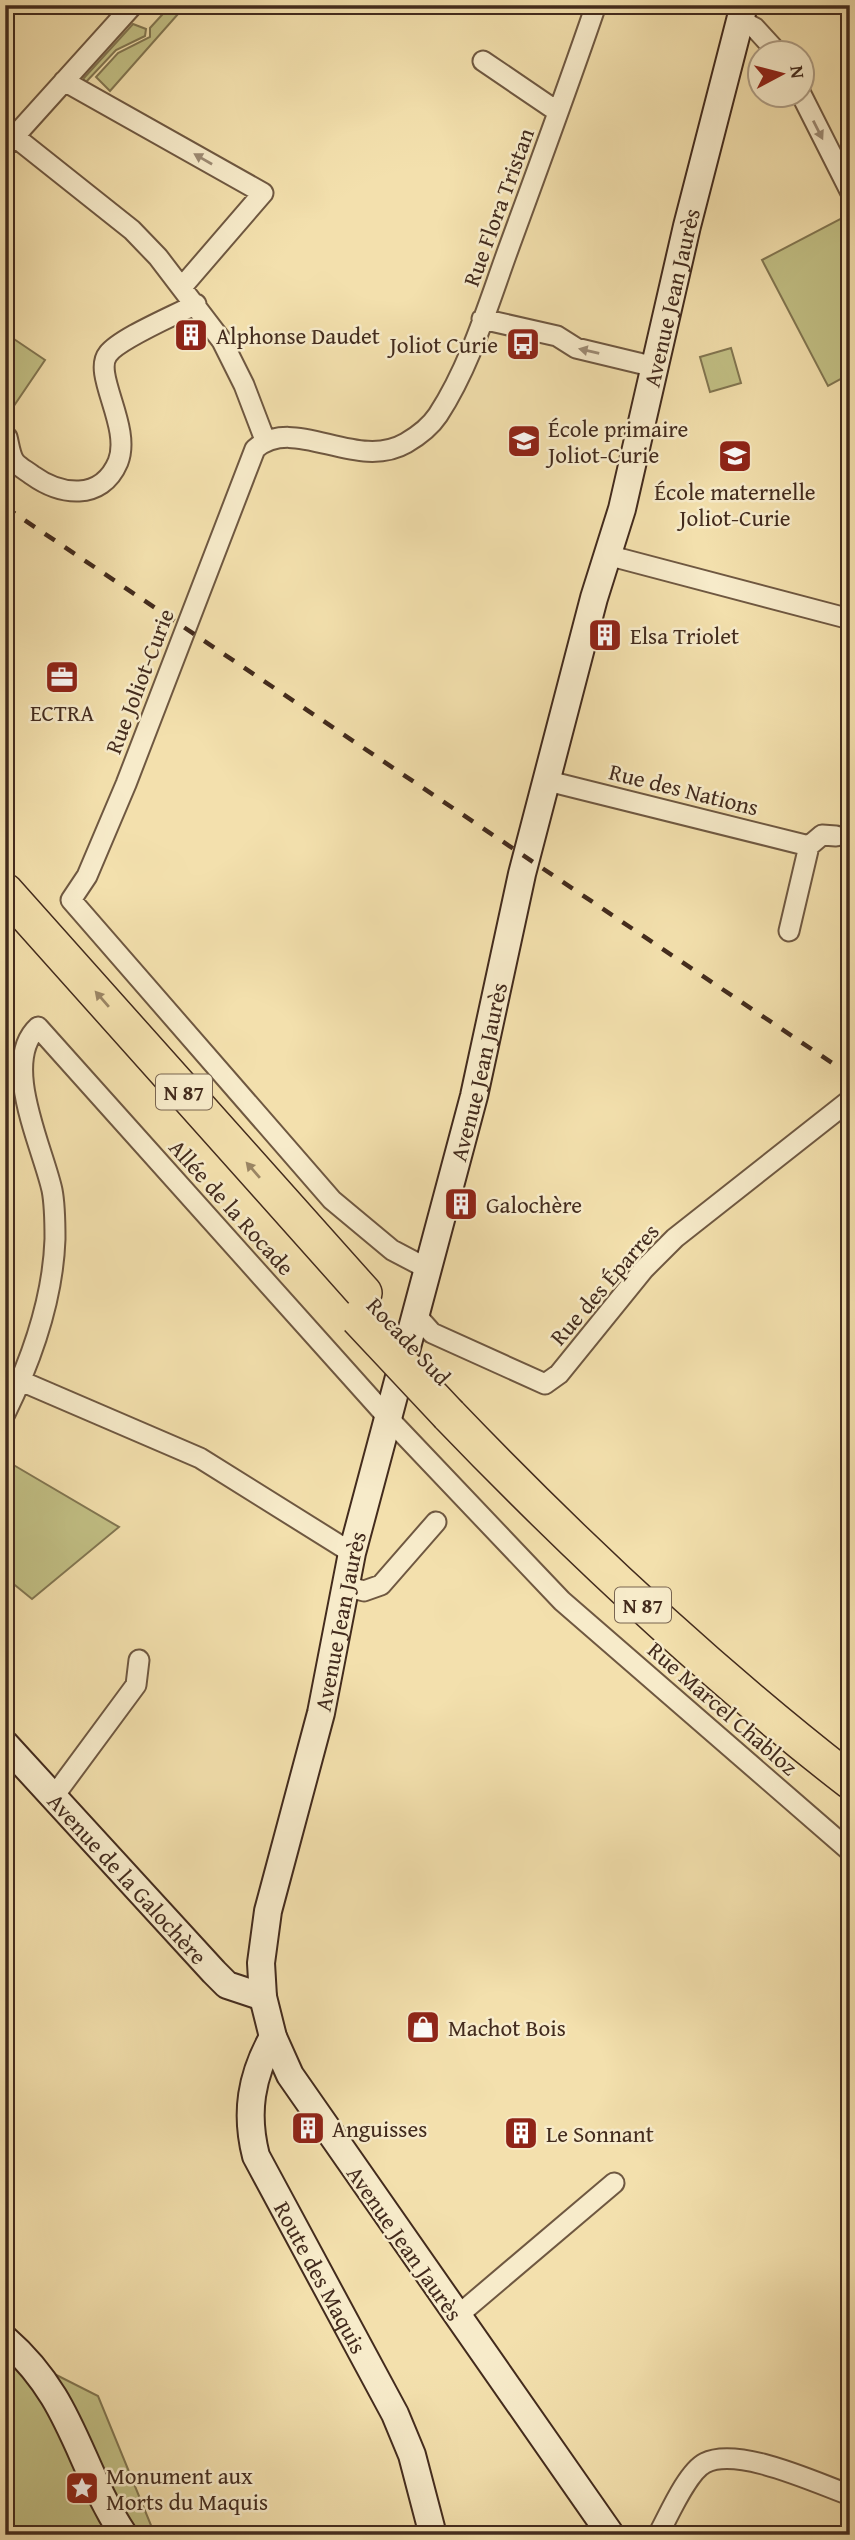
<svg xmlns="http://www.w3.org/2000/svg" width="855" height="2540" font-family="'Gentium Book Plus',serif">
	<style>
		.green { fill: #c2c085; stroke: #827651; stroke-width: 2 }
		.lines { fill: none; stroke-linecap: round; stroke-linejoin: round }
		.street-casing { stroke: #6f5841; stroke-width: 23 }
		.secondary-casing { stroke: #432b1d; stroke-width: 30 }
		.highway-casing { stroke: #432b1d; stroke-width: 38 }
		.street { stroke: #f7ebca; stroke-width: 19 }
		.secondary { stroke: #f7ebca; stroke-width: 26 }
		.highway { stroke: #f3e0ad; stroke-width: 35 }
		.rail { stroke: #432b1d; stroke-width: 4.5; stroke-dasharray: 12 12; stroke-linecap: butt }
		.highway-bridge-casing { stroke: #432b1d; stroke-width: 38; stroke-linecap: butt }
		.highway-bridge { stroke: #f3e0ad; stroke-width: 35 }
		.oneway { fill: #9d8b74 }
		.oneway2 { fill: #9b8665 }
		.labels { text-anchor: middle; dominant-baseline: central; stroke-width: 5; stroke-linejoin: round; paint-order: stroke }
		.shield { fill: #f7ebca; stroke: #796551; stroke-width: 2 }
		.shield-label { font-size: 21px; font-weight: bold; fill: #432b1d }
		.street-label { font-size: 23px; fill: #432b1d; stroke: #f7ebca }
		.poi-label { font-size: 23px; fill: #432b1d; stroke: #f7ebca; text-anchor: start }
	</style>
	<rect width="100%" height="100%" fill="#f3e0ad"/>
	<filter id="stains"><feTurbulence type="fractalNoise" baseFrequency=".00286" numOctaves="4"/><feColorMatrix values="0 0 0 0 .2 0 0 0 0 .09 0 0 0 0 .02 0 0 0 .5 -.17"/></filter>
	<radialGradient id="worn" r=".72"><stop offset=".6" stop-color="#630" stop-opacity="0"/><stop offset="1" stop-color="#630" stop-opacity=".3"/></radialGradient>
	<path class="green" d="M171 5H186L110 91 96 77 118 53 150 37V28Z
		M133 24 146 29 145 36 116 50 86 82 83 79Z
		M844 217 850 228V374L828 386 762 260Z
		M5 333 45 360 5 419Z
		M731 348 741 383 710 392 700 357Z
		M5 1460 119 1527 32 1599 5 1577Z
		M5 2349 98 2396 155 2535H5Z"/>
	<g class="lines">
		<g class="street-casing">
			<path id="street" d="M740 20 755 28 777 52
				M483 61 558 112
				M64 81 263 193 182 287
				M801 94 850 191
				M5 129 132 230 158 257 222 341 244 385 265 440
				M5 147 133 5
				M482 319 557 336 576 348 655 367
				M7 437C9 444 10 456 15 462 19 467 27 471 32 475 60 495 101 502 118 462 132 427 92 374 108 354 120 338 176 315 196 304
				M607 555 850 619
				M548 781 809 846 789 931
				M809 846 822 835 836 836
				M428 1269 392 1250 332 1200 71 900 87 876 126 784 255 449C294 414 356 472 406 443 418 436 430 427 438 415 470 366 488 305 508 250 538 168 568 87 596 5
				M416 1315 432 1333 545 1384 559 1374 644 1269 675 1238 850 1100
				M21 1381 200 1458 352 1553
				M5 1414C31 1361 53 1298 55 1239 55 1223 55 1205 52 1190 43 1148 0 1062 38 1027L390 1420 562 1601 850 1851
				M345 1586 364 1591 381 1585 436 1522
				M54 1796 136 1685 139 1660
				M456 2317 614 2183
				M658 2535C668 2517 687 2472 705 2463 738 2446 816 2483 850 2495"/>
		</g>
		<g class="secondary-casing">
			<g id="secondary">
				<path id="s1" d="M5 1744 214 1972 227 1985 263 1997"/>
				<path id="s2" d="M273 2037C251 2076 245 2113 256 2156L395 2414 412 2455 433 2535"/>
				<path d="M5 2339C74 2399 77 2464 124 2535"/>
				<path id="s3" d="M611 2535 290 2075 273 2037 263 1997 261 1963 268 1911 321 1713 352 1553 474 1096 522 874 594 598 622 509 687 226 744 5"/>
			</g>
		</g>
		<g class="highway-casing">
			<path id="highway" d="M5 891 364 1293
				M449 1415C574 1545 707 1670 850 1781"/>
		</g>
		<use href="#street" class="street"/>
		<use href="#secondary" class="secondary"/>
		<use href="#highway" class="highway"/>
		<path class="rail" d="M5 507 850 1075"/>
		<g class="highway-bridge-casing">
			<path id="highway-bridge" d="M358 1318 449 1415"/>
		</g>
		<use href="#highway-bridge" class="highway-bridge"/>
	</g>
	<defs><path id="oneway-solid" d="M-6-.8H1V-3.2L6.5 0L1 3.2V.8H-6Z" transform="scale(1.75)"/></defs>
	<g class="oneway">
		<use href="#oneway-solid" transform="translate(818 130) rotate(63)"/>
		<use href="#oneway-solid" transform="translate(203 159) rotate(-150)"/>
		<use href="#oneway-solid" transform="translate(589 351) rotate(-167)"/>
	</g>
	<g class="oneway2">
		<use href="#oneway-solid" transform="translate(102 999) rotate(-131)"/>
		<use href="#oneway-solid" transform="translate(253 1170) rotate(-131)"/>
	</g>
	<defs>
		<g id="building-square" transform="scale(1.75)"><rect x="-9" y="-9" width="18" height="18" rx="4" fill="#8f2418" stroke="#f7ebca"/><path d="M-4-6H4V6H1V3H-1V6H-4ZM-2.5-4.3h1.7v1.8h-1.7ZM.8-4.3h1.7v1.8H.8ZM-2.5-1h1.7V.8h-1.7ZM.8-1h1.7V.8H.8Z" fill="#fff"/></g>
		<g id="bus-square" transform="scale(1.75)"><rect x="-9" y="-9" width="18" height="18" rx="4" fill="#8f2418" stroke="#f7ebca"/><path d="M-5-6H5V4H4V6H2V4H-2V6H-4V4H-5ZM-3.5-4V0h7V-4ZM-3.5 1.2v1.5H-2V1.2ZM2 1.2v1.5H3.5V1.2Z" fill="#fff"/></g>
		<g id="school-square" transform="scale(1.75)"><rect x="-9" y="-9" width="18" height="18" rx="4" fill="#8f2418" stroke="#f7ebca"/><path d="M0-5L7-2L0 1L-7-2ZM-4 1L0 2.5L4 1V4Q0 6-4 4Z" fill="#fff"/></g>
		<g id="office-square" transform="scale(1.75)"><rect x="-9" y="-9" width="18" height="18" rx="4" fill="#8f2418" stroke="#f7ebca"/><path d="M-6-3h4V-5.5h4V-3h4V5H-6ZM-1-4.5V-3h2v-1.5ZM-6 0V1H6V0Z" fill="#fff"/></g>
		<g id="shop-square" transform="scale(1.75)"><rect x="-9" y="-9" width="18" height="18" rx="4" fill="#8f2418" stroke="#f7ebca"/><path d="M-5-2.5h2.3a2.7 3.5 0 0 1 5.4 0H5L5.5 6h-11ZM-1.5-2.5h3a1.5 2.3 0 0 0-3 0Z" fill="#fff"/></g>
		<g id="sight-square" transform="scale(1.75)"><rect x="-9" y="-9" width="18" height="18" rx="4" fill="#8f2418" stroke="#f7ebca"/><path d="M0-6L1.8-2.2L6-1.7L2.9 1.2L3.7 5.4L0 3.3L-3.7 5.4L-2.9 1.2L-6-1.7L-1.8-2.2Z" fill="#fff"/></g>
	</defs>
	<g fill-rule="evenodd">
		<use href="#building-square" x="191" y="335"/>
		<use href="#bus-square" x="523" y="344"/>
		<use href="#school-square" x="524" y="441"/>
		<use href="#school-square" x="735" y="456"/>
		<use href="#building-square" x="605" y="635"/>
		<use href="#office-square" x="62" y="677"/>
		<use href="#building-square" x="461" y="1204"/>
		<use href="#shop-square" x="423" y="2027"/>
		<use href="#building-square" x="308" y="2128"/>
		<use href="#building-square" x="521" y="2133"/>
		<use href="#sight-square" x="82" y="2488"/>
	</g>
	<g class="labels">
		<g class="shield">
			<rect x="156" y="1074.5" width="56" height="35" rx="5"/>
			<rect x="615" y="1587.5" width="56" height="35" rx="5"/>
		</g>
		<g class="shield-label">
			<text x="184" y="1092">N 87</text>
			<text x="643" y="1605">N 87</text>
		</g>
		<g class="street-label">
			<text transform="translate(498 207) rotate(-70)">Rue Flora Tristan</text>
			<text stroke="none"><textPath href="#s3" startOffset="2394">Avenue Jean Jaurès</textPath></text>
			<text transform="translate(139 681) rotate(-69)">Rue Joliot-Curie</text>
			<text transform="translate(684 789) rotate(14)">Rue des Nations</text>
			<text stroke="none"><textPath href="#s3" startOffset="1596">Avenue Jean Jaurès</textPath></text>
			<text transform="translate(232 1207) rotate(48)">Allée de la Rocade</text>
			<text transform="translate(604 1284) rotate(-49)">Rue des Éparres</text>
			<text transform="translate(409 1341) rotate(47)">Rocade Sud</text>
			<text stroke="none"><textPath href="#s3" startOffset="1029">Avenue Jean Jaurès</textPath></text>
			<text transform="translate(723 1708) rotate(41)">Rue Marcel Chabloz</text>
			<text stroke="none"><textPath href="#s1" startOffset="182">Avenue de la Galochère</textPath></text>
			<text transform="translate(405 2243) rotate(55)">Avenue Jean Jaurès</text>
			<text stroke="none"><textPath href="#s2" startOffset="261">Route des Maquis</textPath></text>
		</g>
		<g class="poi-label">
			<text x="216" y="335">Alphonse Daudet</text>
			<text x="498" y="344" text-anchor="end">Joliot Curie</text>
			<text x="548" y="428">École primaire<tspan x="548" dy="26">Joliot-Curie</tspan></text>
			<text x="735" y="491" text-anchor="middle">École maternelle<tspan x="735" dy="26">Joliot-Curie</tspan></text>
			<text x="630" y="635">Elsa Triolet</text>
			<text x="62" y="712" text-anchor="middle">ECTRA</text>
			<text x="486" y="1204">Galochère</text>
			<text x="448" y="2027">Machot Bois</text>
			<text x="332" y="2128">Anguisses</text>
			<text x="546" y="2133">Le Sonnant</text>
			<text x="106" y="2475">Monument aux<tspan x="106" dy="26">Morts du Maquis</tspan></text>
		</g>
	</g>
	<rect width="855" height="2540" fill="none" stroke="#f3e0ad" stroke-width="28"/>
	<rect x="7" y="7" width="841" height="2526" fill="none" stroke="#432b1d" stroke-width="3.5"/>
	<rect x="14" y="14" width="827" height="2512" fill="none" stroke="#432b1d" stroke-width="2"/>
	<g transform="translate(781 74) rotate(83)"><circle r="33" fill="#f7ebca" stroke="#af9e85" stroke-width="2"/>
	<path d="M0-5L12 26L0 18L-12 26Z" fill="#8f2418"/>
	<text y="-10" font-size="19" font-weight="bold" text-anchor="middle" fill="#432b1d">N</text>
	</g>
	<rect width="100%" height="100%" filter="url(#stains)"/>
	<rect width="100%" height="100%" fill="url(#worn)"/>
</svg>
